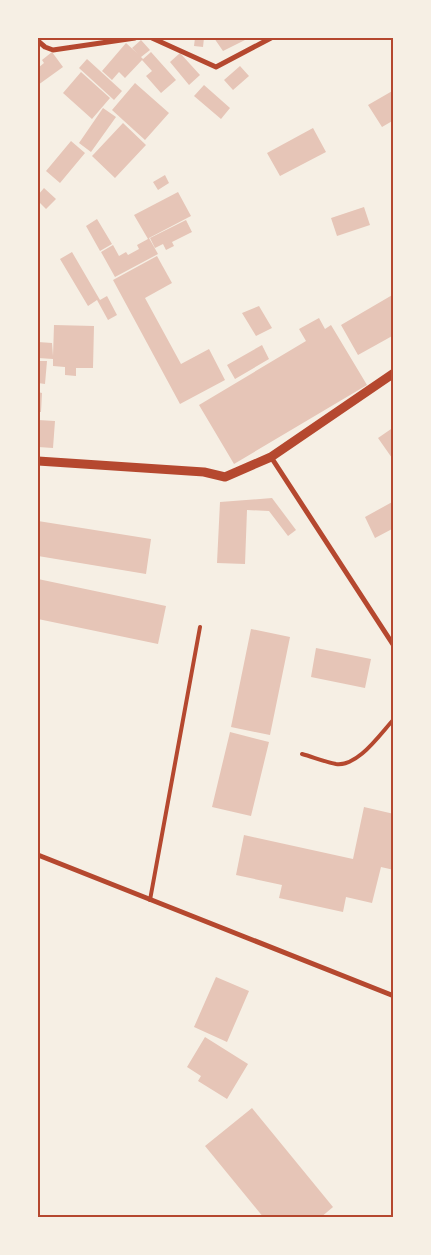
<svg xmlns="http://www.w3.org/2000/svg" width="431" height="1255" font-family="'Fira Sans Condensed',sans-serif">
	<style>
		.building { fill: #e6c5b7 }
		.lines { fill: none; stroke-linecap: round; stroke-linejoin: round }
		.service { stroke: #b5482f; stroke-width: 4 }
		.minor { stroke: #b5482f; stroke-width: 5 }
		.tertiary { stroke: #b5482f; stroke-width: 9 }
		.neatline { fill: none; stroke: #b5482f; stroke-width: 2 }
	</style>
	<rect width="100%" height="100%" fill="#f6efe4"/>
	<path class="building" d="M195 38H204L203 47 194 46Z
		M214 38H249L223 51Z
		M141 40 150 50 141 57 143 59 125 78 119 72 112 80 102 71 126 43 138 54 132 48Z
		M52 52 63 67 38 85V68L44 63 42 60Z
		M151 52 176 80 161 93 146 76 152 71 142 60Z
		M180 53 200 75 189 85 170 62Z
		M87 59 122 91 114 100 79 68Z
		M240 66 249 76 233 90 224 80Z
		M81 72 110 98 92 119 63 93Z
		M135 83 169 113 145 140 112 110Z
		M204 85 230 108 221 119 194 96Z
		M394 90V120L382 127 368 105Z
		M103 108 116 117 91 152 79 143Z
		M123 123 146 145 115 178 92 156Z
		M313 128 326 152 280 176 267 153Z
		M71 141 85 153 60 183 46 171Z
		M165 175 169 183 158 190 153 182Z
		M44 188 56 199 46 209 38 201V195Z
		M178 192 191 216 149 238 158 254 115 277 101 252 113 245 119 256 126 252 128 255 139 249 137 245 148 239 134 215Z
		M364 207 370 225 337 236 331 218Z
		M97 219 112 244 100 251 86 226Z
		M186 220 192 232 172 242 174 246 166 250 163 244 155 248 150 238Z
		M72 252 100 300 107 296 117 315 108 320 97 300 88 306 60 259Z
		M157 256 172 283 145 298 181 364 209 349 225 380 180 404 113 280Z
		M394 294V335L358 355 341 325Z
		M259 306 272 328 256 336 242 313Z
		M319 318 325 329 331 325 367 385 234 464 199 405 306 341 299 329Z
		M54 325 94 326 93 368H76V376L65 375V367L53 366V359L38 358V342L52 343 53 356Z
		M262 345 269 359 235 379 227 365Z
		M38 361H47L45 384 38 383Z
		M38 392 42 393 41 412H38Z
		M38 420 55 421 53 448 38 447Z
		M394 427V458H392L378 438Z
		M272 498 296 530 288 536 269 511 247 510 245 564 217 563 220 502Z
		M394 501V528L375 538 365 517Z
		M38 521 151 539 146 574 38 556Z
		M38 579 166 606 158 644 38 619Z
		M251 629 290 637 270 735 231 727Z
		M316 648 371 659 365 688 311 677Z
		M230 732 269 742 251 816 212 807Z
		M364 807 394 814V870L381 867 372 903 346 897 343 912 279 898 282 885 236 875 244 835 353 859Z
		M216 977 249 991 227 1042 194 1027Z
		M205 1037 248 1064 227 1099 198 1081 201 1076 187 1067Z
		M252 1108 333 1207 320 1218H264L205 1146Z"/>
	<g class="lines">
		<path class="service" d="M302 754C313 757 325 762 336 764 358 767 380 734 394 719
			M150 900 200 627"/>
		<path class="minor" d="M152 38 216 67 271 38
			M38 41 45 47 53 50 135 38
			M271 457 394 646
			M38 855 394 996"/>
		<path class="tertiary" d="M38 461 204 472 225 477 271 457 394 373"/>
	</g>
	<rect width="431" height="1255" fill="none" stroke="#f6efe4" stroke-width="78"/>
	<rect x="39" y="39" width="353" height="1177" class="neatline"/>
</svg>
